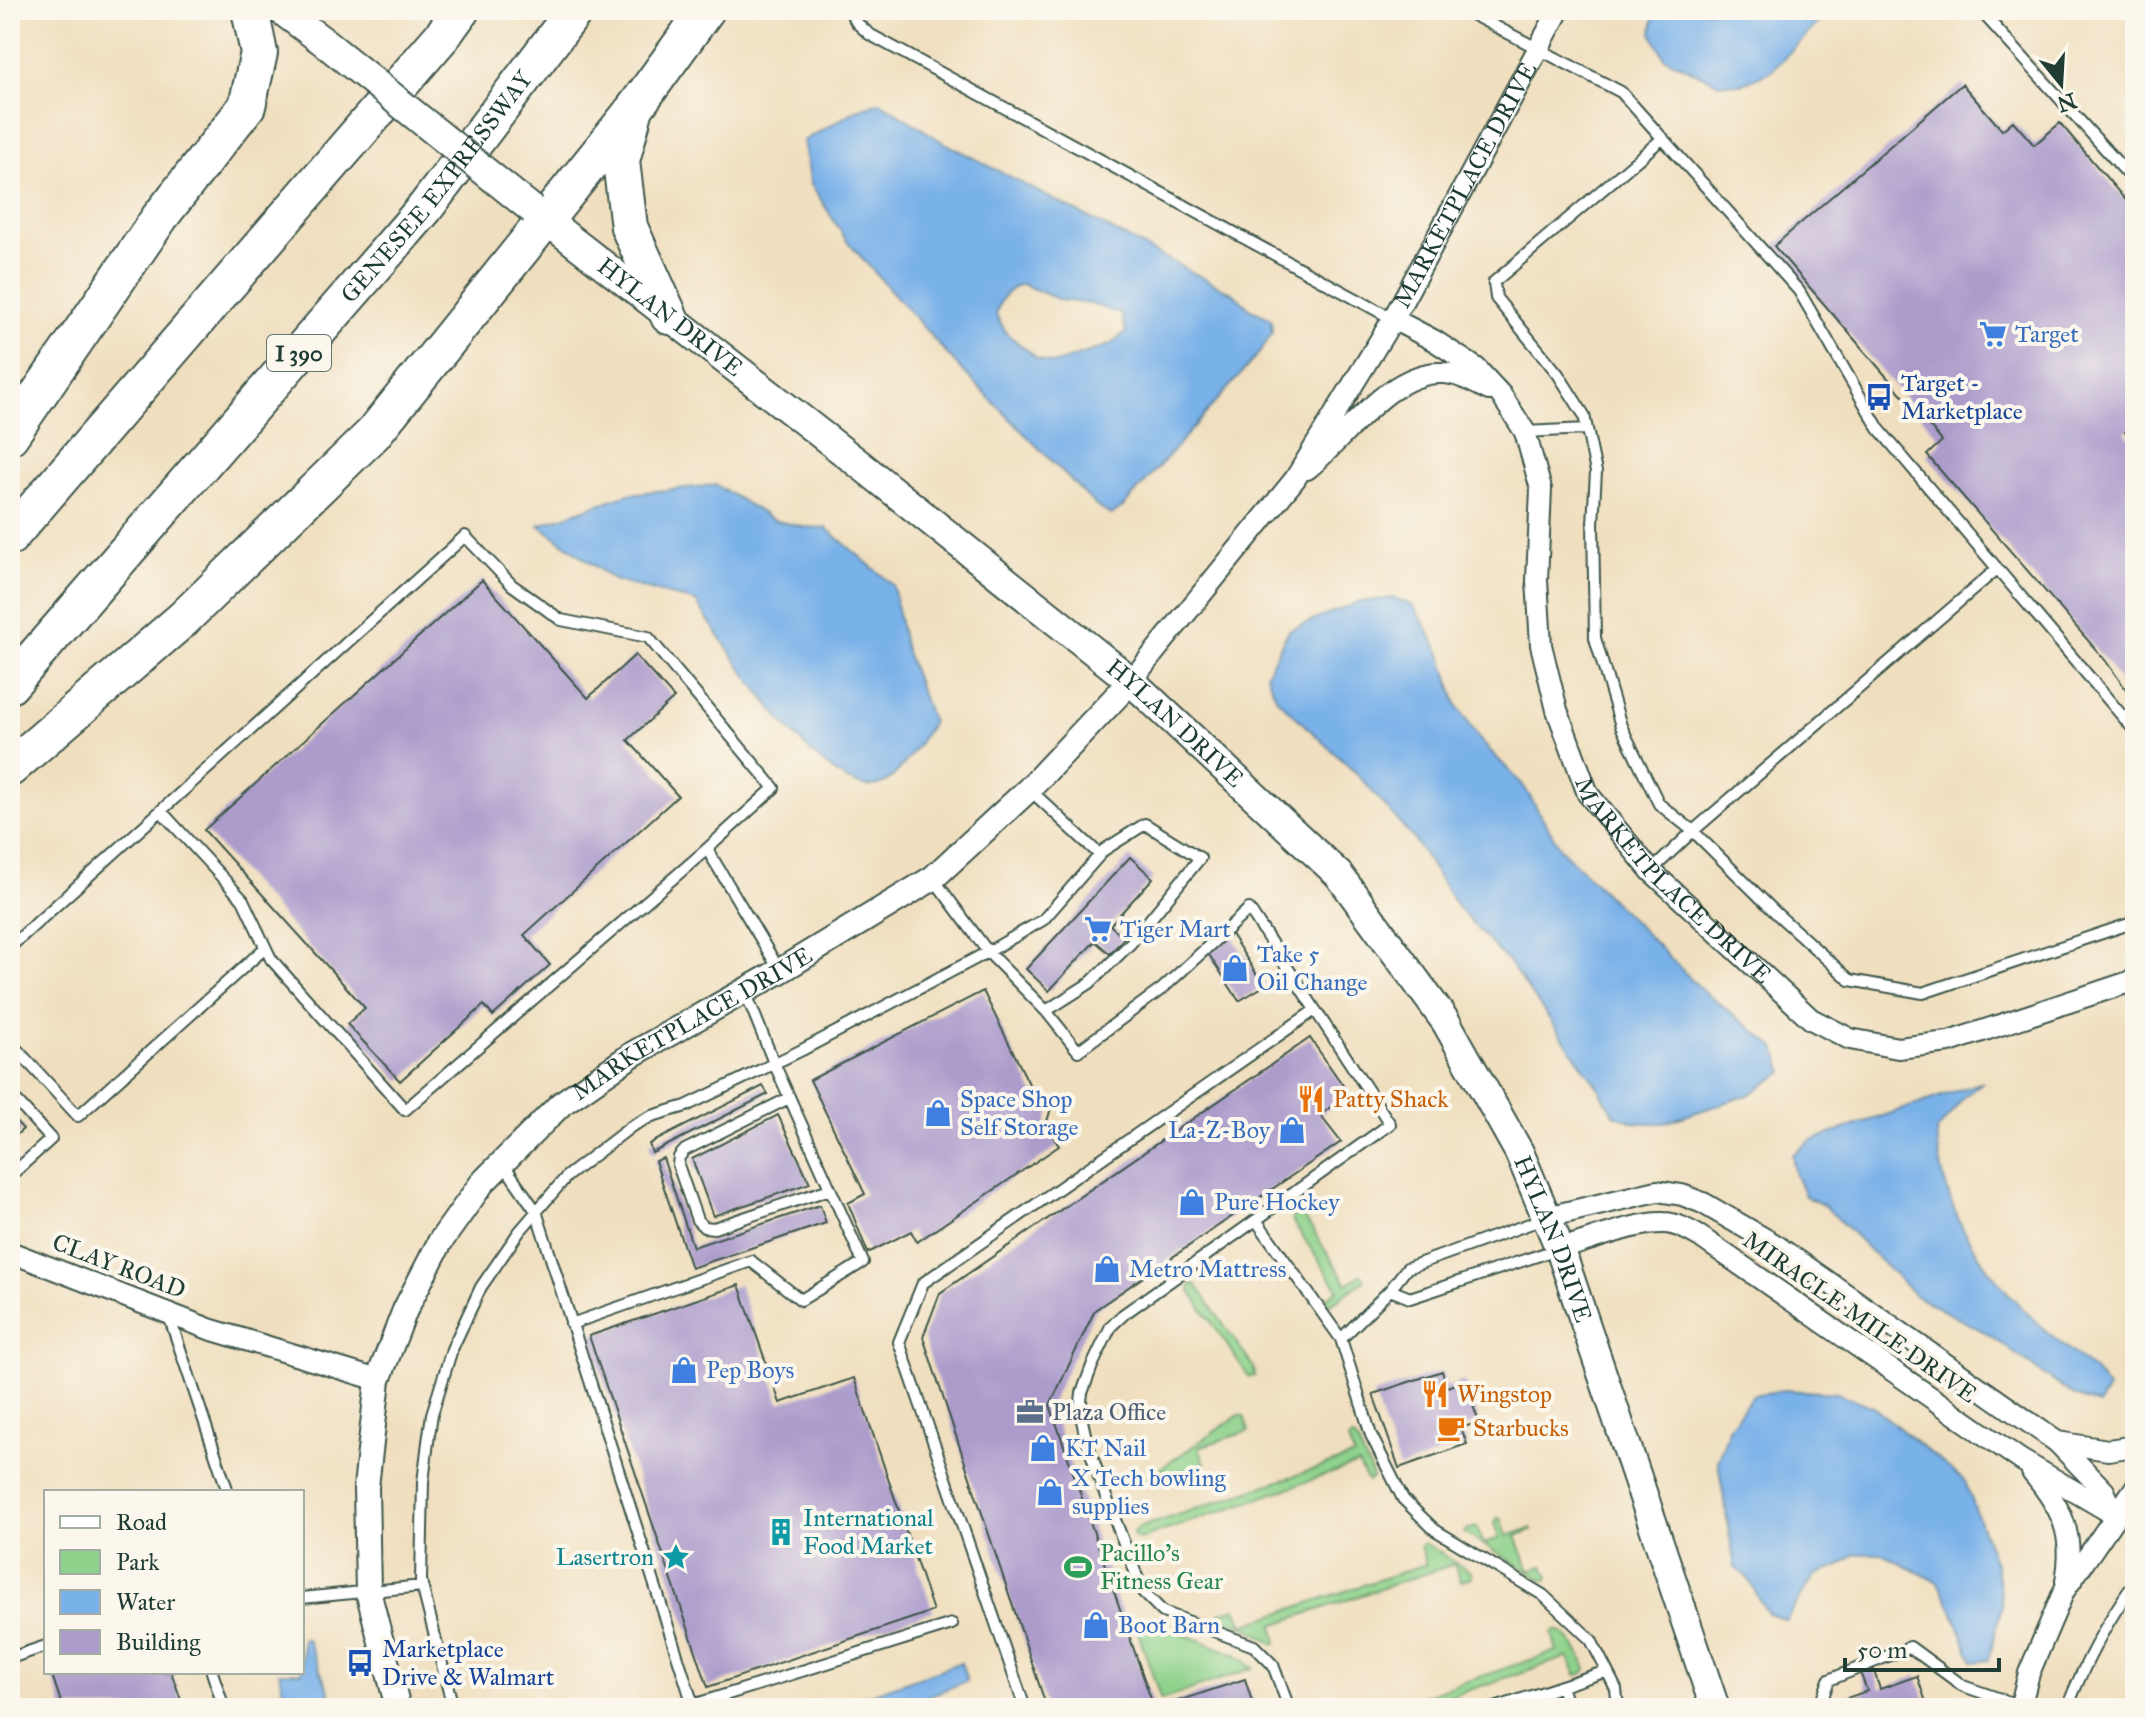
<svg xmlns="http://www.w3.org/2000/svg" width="2145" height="1718" font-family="'IM FELL Great Primer',serif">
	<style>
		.green { fill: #8ed28b; stroke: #568860; stroke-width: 2 }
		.water { fill: #79b1e9; stroke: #4c778e; stroke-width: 2; fill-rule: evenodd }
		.building { fill: #ac9ccc }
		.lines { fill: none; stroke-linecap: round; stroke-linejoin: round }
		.service-casing { stroke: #3e5549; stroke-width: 14 }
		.minor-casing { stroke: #3e5549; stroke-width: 24 }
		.tertiary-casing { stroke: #3e5549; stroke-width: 28 }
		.secondary-casing { stroke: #3e5549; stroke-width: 32 }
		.motorway-casing { stroke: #3e5549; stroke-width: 40 }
		.service { stroke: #fff; stroke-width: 10 }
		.minor { stroke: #fff; stroke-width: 20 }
		.tertiary { stroke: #fff; stroke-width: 24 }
		.secondary { stroke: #fff; stroke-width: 28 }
		.motorway { stroke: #fff; stroke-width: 36 }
		.secondary-bridge-casing { stroke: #3e5549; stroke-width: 32; stroke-linecap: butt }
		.secondary-bridge { stroke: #fff; stroke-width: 28 }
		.labels { text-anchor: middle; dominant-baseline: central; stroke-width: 8; stroke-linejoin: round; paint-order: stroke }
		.shield { fill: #fbf7ec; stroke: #61756b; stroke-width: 2 }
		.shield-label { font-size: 22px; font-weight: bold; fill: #1f3d34 }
		.street-label { font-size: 24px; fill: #1f3d34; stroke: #fbf7ec }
		.shop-label { font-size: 24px; fill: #366cbe; stroke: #fbf7ec; text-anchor: start }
		.transit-label { font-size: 24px; fill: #164399; stroke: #fbf7ec; text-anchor: start }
		.food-label { font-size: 24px; fill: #c56008; stroke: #fbf7ec; text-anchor: start }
		.service-label { font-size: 24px; fill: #4e5e75; stroke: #fbf7ec; text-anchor: start }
		.culture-label { font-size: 24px; fill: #0d838f; stroke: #fbf7ec; text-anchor: start }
		.leisure-label { font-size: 24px; fill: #27864d; stroke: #fbf7ec; text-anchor: start }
	</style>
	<rect width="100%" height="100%" fill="#fbf7ec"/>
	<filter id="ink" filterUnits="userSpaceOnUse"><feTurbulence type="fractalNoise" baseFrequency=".0125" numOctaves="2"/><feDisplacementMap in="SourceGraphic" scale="16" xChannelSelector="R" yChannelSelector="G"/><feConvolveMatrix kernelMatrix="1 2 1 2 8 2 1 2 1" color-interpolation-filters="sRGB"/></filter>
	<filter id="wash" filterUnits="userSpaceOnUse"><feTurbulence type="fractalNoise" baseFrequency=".006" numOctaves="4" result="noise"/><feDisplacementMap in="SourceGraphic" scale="32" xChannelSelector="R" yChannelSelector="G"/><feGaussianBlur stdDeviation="1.8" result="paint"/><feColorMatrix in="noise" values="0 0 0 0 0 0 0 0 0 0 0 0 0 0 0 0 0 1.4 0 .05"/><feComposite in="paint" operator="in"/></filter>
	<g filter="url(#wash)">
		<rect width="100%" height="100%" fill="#f0dfbf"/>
		<path class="green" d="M1297 1213 1303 1215 1347 1284 1361 1275 1364 1277V1281L1331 1304H1326L1324 1300 1338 1289 1293 1222 1292 1217Z
			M1195 1283 1254 1368 1255 1376 1249 1377 1190 1291V1285Z
			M1239 1415 1244 1416 1249 1431 1199 1447 1205 1464 1137 1486 1139 1483Z
			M1351 1437 1356 1439 1373 1477 1368 1482 1358 1464 1141 1539 1134 1537 1133 1532 1138 1528 1354 1456 1348 1441Z
			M1497 1518H1501L1507 1536 1531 1528 1532 1530 1516 1536 1529 1570 1544 1566 1549 1577 1547 1580H1543L1464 1533 1466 1530 1477 1527 1483 1544 1500 1538 1495 1523Z
			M1424 1543 1472 1573V1577L1461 1581 1454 1564 1273 1625 1277 1642 1275 1645 1252 1630 1219 1617 1220 1613 1236 1608 1243 1625 1426 1564 1420 1546Z
			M1157 1624 1237 1655 1253 1668 1161 1700 1138 1632Z
			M1556 1630C1570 1635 1582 1654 1586 1669L1582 1674 1576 1675 1568 1657 1416 1708H1387L1557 1651 1552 1633Z"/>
		<path class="water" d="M1654 10H1831L1771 71 1741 84 1718 83 1665 58 1652 34Z
			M880 102 941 141 1234 294 1250 309 1271 319 1272 333 1261 351 1125 505 1111 515 1096 506 957 365 846 240 811 184 803 141 857 110ZM1022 284 1060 300 1091 304 1121 314 1126 332 1110 345 1053 364 1038 359 1007 334 996 315C999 299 1007 289 1022 284Z
			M716 485 773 520 803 527 826 528 893 585 904 646 932 722C921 740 904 769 887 781 833 819 722 639 696 602L614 580 539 525 628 494Z
			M1394 598 1414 606 1441 654 1457 705 1480 740 1523 785 1561 849 1703 991 1775 1047 1784 1072 1748 1095 1664 1123H1636L1613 1114 1600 1090 1510 964 1458 908 1413 838 1359 776 1277 699 1266 674 1289 630 1359 602Z
			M1983 1082 1965 1096 1937 1131C1940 1213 1986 1277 2045 1330 2069 1351 2089 1362 2108 1388L2099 1405 2074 1396 1985 1332 1917 1297 1825 1206 1805 1196 1796 1176 1792 1155 1812 1140Z
			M1785 1390 1837 1393 1873 1407 1965 1481 1996 1567 2002 1605 1989 1660 1973 1662 1951 1608 1938 1582 1882 1554H1855L1838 1567 1815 1575 1786 1620 1768 1614 1747 1577 1735 1568 1718 1462 1729 1428 1753 1395Z
			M302 1639H307L336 1708H287L279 1672H302Z
			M961 1662 967 1681 897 1708H832Z"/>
		<g id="blocks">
			<path class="building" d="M1962 84 2002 130 2013 121 2034 145 2060 123 2135 211V423L2125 432 2135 444V702L2105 660 1927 455 1942 441 1774 246Z
				M482 580 588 698 635 655 674 698 628 740 678 796 524 935 550 965 493 1016 484 1005 400 1081 347 1024 365 1008 204 830Z
				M1130 857 1153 878 1110 925 1124 938 1110 954 1095 941 1049 991 1026 969Z
				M1231 934 1264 986 1239 1001 1206 950Z
				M983 991 1034 1094 1053 1101 1046 1125 1059 1146 917 1242 911 1231 868 1253 848 1203 865 1194 810 1080Z
				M1310 1038 1349 1094 1320 1115 1341 1142 1095 1310 1050 1405 1154 1708H1047L923 1337 940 1293Z
				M763 1086 768 1094 652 1153 649 1144Z
				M10 1115 23 1129 10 1141Z
				M778 1115 810 1183 713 1216 692 1159Z
				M663 1158 693 1247 820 1205 826 1223 691 1268 655 1161Z
				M739 1285 780 1403 854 1378 933 1611 708 1687 589 1336Z
				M1442 1371 1447 1387 1464 1381 1479 1422 1461 1428 1467 1444 1399 1468 1373 1394Z
				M1873 1668 1880 1689 1917 1676 1928 1708H1844L1841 1700 1867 1691 1860 1672Z
				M51 1672H171L184 1708H63Z
				M1245 1679 1254 1708H1161L1160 1707Z"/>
		</g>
	</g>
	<g filter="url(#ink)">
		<use href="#blocks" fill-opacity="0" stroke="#3e5549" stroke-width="2"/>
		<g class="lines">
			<g class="service-casing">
				<path id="service" d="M849 10 857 23 869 34 1393 319
					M1464 10 1621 92 1799 291 1879 429 2135 731
					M1980 10 2135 182
					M1663 138 1494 282 1496 298 1558 374 1584 415 1596 472 1593 523 1595 638 1621 726 1659 804 1693 831 1777 914 1850 980 1923 993 2135 922
					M1525 432 1587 429
					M1029 789 1100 855
					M161 811 243 900 271 959 405 1110 707 849
					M1651 871 1693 831 1997 569
					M933 878 988 952 1043 920 1104 850 1145 824 1200 858 1130 944 1090 983 1046 1011
					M10 947 465 536 512 585 561 620 648 637 774 788 707 849 780 971
					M10 1042 78 1116 265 948
					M10 1094 51 1139 10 1176
					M789 1098 685 1150 679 1157 678 1165 697 1220 704 1227 714 1228 830 1189
					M502 1162 536 1211 693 1705 952 1624
					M1256 1220 1124 1314 1111 1326 1092 1366 1082 1393 1080 1411 1086 1439 1105 1494 1143 1592 1163 1612 1254 1646 1273 1665 1289 1708
					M1390 1290 1410 1298 1558 1249
					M169 1316 228 1492
					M571 1324 751 1261 801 1300 863 1262 774 1063 745 991
					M1341 1339 1390 1290 1407 1268 1543 1219
					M302 1598 422 1586
					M10 1658 46 1646
					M212 1672 224 1708
					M1561 1686 1568 1708
					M453 1708 421 1581 423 1482 428 1442 432 1414 452 1349 481 1287 519 1232 567 1176 632 1126 652 1116 686 1106 802 1050 988 952 1046 1011 1078 1051 1163 988 1249 909 1390 1124 1256 1220 1341 1339 1371 1435 1403 1499 1435 1530 1543 1595 1573 1623 1591 1640 1607 1671 1616 1689 1618 1708
					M1025 1708 899 1342 923 1283 1315 1010
					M1495 1708 1607 1671
					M1819 1708 1829 1680 1910 1647 1963 1686 2021 1706
					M2067 1708C2085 1662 2106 1622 2135 1582"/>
			</g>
			<g class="minor-casing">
				<g id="minor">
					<path id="s1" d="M1393 319 1435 341 1476 368 1501 395 1525 432 1541 489 1537 580 1541 645 1557 710 1588 794 1651 871 1811 1019 1850 1039 1898 1048 1949 1042 2135 980"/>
					<path d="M1307 469C1346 438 1389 371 1442 373 1458 373 1475 383 1489 390"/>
					<path id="s2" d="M1131 681 1295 479 1393 319 1559 10"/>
					<path d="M1547 1217 1657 1191 1682 1195 1703 1203 1777 1246 2057 1442 2104 1491 2115 1515"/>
					<path d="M1560 1249C1589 1241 1636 1222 1664 1223 1676 1223 1688 1230 1699 1236L2021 1460 2115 1515"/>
					<path d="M10 1252 209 1329 378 1380"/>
					<path d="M2057 1442 2108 1450 2135 1446"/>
					<path d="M2032 1472C2062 1508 2075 1534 2066 1581"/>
					<path d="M2020 1708 2029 1673 2064 1591 2135 1488"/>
				</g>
			</g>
			<g class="tertiary-casing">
				<g id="tertiary">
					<path id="s3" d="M398 1708 368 1591 366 1487 378 1380 405 1310 440 1242 482 1183 561 1104 633 1054 780 971 933 878 1029 789 1131 681"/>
				</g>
			</g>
			<g class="secondary-casing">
				<g id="secondary">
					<path d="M281 10 324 42"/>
					<path id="s4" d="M533 210 863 467 1131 681 1339 875 1446 1022 1519 1152 1560 1249 1715 1708"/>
				</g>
			</g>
			<g class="motorway-casing">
				<g id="motorway">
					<path d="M669 316 629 227 621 161 635 108 706 10"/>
					<path d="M10 436 160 217 247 106 259 53 250 10"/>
					<path d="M10 537 443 35 461 10"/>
					<path id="s5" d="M10 685 425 208 575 10"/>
					<path d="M10 768 183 619 373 434 635 108"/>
				</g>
			</g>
			<use href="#service" class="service"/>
			<use href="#minor" class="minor"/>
			<use href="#tertiary" class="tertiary"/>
			<use href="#secondary" class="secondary"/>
			<use href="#motorway" class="motorway"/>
			<g class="secondary-bridge-casing">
				<path id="secondary-bridge" d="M324 42 533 210"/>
			</g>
			<use href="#secondary-bridge" class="secondary-bridge"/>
		</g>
	</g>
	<defs>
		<g id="supermarket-bare" transform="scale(2.16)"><path d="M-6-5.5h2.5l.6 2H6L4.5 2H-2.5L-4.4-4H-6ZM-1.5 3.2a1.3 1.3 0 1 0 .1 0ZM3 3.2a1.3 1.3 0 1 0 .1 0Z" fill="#3f7fe0" stroke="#fbf7ec" stroke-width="2.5" paint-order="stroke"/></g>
		<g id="bus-bare" transform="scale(2.16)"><path d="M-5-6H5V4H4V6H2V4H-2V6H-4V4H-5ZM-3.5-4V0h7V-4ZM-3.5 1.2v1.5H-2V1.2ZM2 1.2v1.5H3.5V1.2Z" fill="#1a4fb4" stroke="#fbf7ec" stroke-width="2.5" paint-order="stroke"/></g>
		<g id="shop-bare" transform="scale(2.16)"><path d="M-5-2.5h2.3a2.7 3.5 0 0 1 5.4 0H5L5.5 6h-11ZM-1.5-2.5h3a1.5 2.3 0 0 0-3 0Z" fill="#3f7fe0" stroke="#fbf7ec" stroke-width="2.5" paint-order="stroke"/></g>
		<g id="restaurant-bare" transform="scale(2.16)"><path d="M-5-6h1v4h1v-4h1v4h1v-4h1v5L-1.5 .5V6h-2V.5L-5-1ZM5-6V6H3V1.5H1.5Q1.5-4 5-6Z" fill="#e8710a" stroke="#fbf7ec" stroke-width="2.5" paint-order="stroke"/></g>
		<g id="office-bare" transform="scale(2.16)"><path d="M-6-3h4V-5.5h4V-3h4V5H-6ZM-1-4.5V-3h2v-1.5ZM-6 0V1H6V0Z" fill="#5c6f8a" stroke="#fbf7ec" stroke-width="2.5" paint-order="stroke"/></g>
		<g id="cafe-bare" transform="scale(2.16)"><path d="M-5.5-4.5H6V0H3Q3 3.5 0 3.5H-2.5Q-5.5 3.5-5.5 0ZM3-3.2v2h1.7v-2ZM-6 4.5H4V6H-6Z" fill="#e8710a" stroke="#fbf7ec" stroke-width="2.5" paint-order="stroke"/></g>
		<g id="building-bare" transform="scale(2.16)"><path d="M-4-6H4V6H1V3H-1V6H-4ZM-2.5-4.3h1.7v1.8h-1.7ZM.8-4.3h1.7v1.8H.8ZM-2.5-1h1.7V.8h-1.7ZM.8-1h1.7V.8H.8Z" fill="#0f9aa8" stroke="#fbf7ec" stroke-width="2.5" paint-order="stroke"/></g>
		<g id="sight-bare" transform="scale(2.16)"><path d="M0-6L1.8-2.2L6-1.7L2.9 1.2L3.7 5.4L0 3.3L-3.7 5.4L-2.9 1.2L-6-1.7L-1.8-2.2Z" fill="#0f9aa8" stroke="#fbf7ec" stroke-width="2.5" paint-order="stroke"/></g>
		<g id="stadium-bare" transform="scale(2.16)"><path d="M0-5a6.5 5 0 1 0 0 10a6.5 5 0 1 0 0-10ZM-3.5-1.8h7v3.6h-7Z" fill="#2e9e5b" stroke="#fbf7ec" stroke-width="2.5" paint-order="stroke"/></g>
	</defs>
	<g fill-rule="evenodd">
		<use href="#supermarket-bare" x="1993" y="334"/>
		<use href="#bus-bare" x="1879" y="397"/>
		<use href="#supermarket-bare" x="1098" y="929"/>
		<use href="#shop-bare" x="1235" y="968"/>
		<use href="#restaurant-bare" x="1311" y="1099"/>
		<use href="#shop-bare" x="938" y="1113"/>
		<use href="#shop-bare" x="1292" y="1130"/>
		<use href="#shop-bare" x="1192" y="1202"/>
		<use href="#shop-bare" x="1107" y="1269"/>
		<use href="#shop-bare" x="684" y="1370"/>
		<use href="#restaurant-bare" x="1435" y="1394"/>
		<use href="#office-bare" x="1030" y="1412"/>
		<use href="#cafe-bare" x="1451" y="1428"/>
		<use href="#shop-bare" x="1043" y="1448"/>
		<use href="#shop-bare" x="1050" y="1492"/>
		<use href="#building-bare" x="781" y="1532"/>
		<use href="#sight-bare" x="676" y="1557"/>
		<use href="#stadium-bare" x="1078" y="1567"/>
		<use href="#shop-bare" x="1096" y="1625"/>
		<use href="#bus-bare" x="360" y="1663"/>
	</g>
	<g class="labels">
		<rect class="shield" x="267" y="335" width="64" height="36" rx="6"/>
		<g class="shield-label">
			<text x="299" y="353">I 390</text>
		</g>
		<g class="street-label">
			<text stroke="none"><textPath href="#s5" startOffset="656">GENESEE EXPRESSWAY</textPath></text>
			<text stroke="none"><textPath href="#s2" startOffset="600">MARKETPLACE DRIVE</textPath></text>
			<text stroke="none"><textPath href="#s4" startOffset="174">HYLAN DRIVE</textPath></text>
			<text stroke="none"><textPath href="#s4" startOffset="822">HYLAN DRIVE</textPath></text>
			<text stroke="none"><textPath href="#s1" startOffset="670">MARKETPLACE DRIVE</textPath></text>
			<text stroke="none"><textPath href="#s3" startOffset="822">MARKETPLACE DRIVE</textPath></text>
			<text stroke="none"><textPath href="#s4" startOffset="1470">HYLAN DRIVE</textPath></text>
			<text transform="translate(119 1266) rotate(21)">CLAY ROAD</text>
			<text transform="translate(1860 1317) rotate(35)">MIRACLE MILE DRIVE</text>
		</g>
		<g class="shop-label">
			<text x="2015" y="334">Target</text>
			<text x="1120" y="929">Tiger Mart</text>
			<text x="1257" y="954">Take 5<tspan x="1257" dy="28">Oil Change</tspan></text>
			<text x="960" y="1099">Space Shop<tspan x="960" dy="28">Self Storage</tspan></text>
			<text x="1270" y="1130" text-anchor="end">La-Z-Boy</text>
			<text x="1214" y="1202">Pure Hockey</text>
			<text x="1129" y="1269">Metro Mattress</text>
			<text x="706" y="1370">Pep Boys</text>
			<text x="1065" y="1448">KT Nail</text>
			<text x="1072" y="1478">X Tech bowling<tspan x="1072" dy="28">supplies</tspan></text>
			<text x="1118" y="1625">Boot Barn</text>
		</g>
		<g class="transit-label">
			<text x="1901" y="383">Target -<tspan x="1901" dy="28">Marketplace</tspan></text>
			<text x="382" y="1649">Marketplace<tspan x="382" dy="28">Drive &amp; Walmart</tspan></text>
		</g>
		<g class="food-label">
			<text x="1333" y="1099">Patty Shack</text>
			<text x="1457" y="1394">Wingstop</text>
			<text x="1473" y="1428">Starbucks</text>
		</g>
		<g class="service-label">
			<text x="1052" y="1412">Plaza Office</text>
		</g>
		<g class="culture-label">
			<text x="803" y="1518">International<tspan x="803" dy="28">Food Market</tspan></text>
			<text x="654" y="1557" text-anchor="end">Lasertron</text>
		</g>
		<g class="leisure-label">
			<text x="1100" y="1553">Pacillo's<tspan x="1100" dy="28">Fitness Gear</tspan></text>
		</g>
	</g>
	<rect width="2145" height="1718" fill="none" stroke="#fbf7ec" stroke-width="40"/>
	<rect x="44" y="1490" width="260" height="184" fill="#fbf7ec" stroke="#a3ada2" stroke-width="2"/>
	<rect x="60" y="1516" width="40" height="12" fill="#ffffff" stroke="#a3ada2" stroke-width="2"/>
	<text x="116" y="1530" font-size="24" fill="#1f3d34">Road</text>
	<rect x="60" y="1550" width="40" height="24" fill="#8ed28b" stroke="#a3ada2" stroke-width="2"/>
	<text x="116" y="1570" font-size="24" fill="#1f3d34">Park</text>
	<rect x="60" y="1590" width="40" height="24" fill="#79b1e9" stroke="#a3ada2" stroke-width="2"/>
	<text x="116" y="1610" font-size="24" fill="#1f3d34">Water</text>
	<rect x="60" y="1630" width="40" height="24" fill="#ac9ccc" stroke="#a3ada2" stroke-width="2"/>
	<text x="116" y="1650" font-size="24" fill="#1f3d34">Building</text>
	<g transform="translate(2061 84) rotate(162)" stroke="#fbf7ec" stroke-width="6" paint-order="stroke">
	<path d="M0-6L14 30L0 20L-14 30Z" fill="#1f3d34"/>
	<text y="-12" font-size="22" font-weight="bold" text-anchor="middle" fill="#1f3d34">N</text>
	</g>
	<path d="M1845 1658v12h154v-12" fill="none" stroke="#1f3d34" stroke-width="4"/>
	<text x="1857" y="1658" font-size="24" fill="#1f3d34" stroke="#fbf7ec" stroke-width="6" paint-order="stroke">50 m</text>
</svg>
